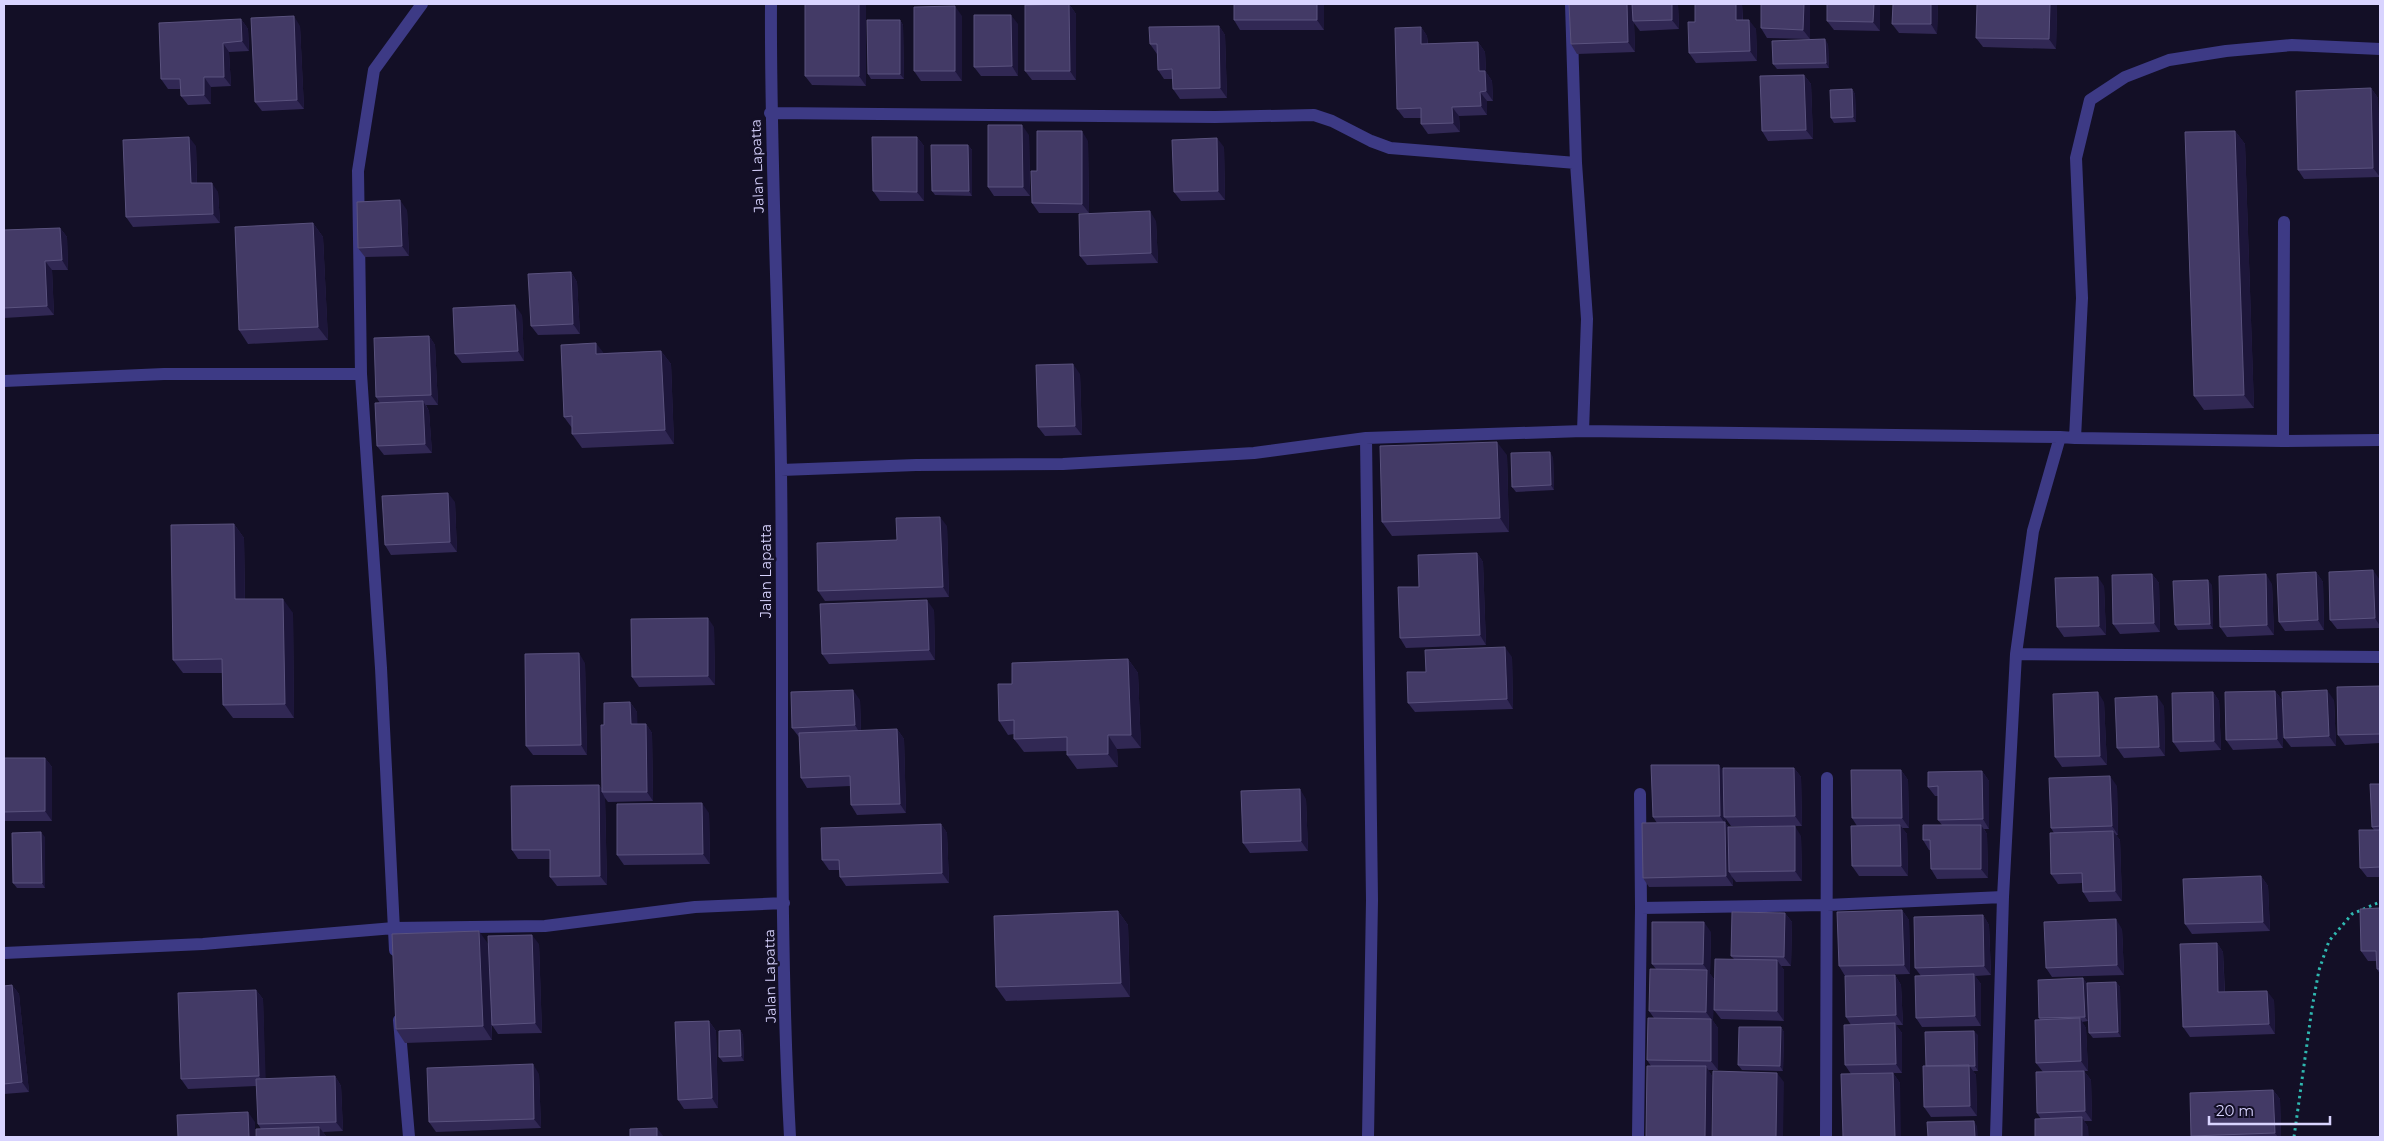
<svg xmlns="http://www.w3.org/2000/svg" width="2384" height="1141" font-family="Montserrat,sans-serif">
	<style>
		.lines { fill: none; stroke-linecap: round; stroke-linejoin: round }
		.path { stroke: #2fb8b0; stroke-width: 3; stroke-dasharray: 2.5 4; stroke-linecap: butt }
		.minor { stroke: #3d3a85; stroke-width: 12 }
		.wall { fill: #312854 }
		.shaded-wall { fill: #1d163a }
		.building { fill: #433a66; stroke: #5a527e }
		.labels { text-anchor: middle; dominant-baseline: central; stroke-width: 5; stroke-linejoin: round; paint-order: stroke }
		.street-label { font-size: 14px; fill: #d9d4ff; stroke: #130f26 }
	</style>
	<rect width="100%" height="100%" fill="#130f26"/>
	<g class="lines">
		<path class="path" d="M2294 1137 2312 1008 2319 970 2329 941 2352 914 2380 902"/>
		<path class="minor" d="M771 4C770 160 779 315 781 471 784 693 778 916 790 1137
			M770 113 1215 117 1314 115 1332 121 1371 141 1390 148 1576 163
			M4 381 164 374H361
			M1583 431 2060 437
			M1366 438 1372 900 1368 1137
			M2075 438 2283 441 2380 440
			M2283 441 2284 222
			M781 470 916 465 1063 464 1254 453 1366 438 1583 431 1587 319 1576 163 1571 4
			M2016 654 2033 531 2060 437 2075 438 2082 298 2076 158 2090 100 2125 77 2169 60 2226 51 2292 45 2380 49
			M1641 908 1827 905 2003 897
			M395 950 381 668 361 374 358 171 374 70 422 4
			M4 953 203 944 394 928 545 926 695 907 784 903
			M399 1020 409 1137
			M1638 1137 1641 908 1640 794
			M1826 1137 1827 778
			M1996 1137 2003 897 2016 654 2380 657"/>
	</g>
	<path class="wall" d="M1069 4 1076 14V80H1032L1025 71Z
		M1234 4H1324V30H1240L1234 20Z
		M1569 4H1678L1679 29 1640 31 1634 23 1635 52 1577 54 1571 44Z
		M1695 4H1742L1743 20 1756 29 1757 61 1696 63 1689 53 1695 22Z
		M1810 4V39L1767 38 1761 28Z
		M1827 4H1880V31L1834 30 1827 21Z
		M1938 4 1937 34 1899 33 1892 24Z
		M2057 4 2056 49 1983 47 1976 38Z
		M866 5V86L812 85 805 76Z
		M962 16V81H921L914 71Z
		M241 19 248 29 249 51 229 52 231 86 211 87V104L188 105 181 96V89H168L161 79Z
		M900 20 903 25 904 79H871L868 74Z
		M1018 24V76H981L974 67Z
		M300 26 304 109 262 111 255 102Z
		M1219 26 1225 35 1227 98 1180 99 1173 89V79H1164L1158 70 1157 54 1150 44Z
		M1421 27 1427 36 1428 44 1478 42 1485 52 1486 72 1492 81 1493 101H1487V115L1459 116 1460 132 1428 134 1421 124V118H1404L1397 109Z
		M1828 44 1829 68 1777 69 1773 64Z
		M1804 75 1811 84 1813 139 1768 141 1762 131Z
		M2371 88 2378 98 2380 177 2304 179 2298 170Z
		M1852 89 1855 94 1856 122 1834 123 1831 118Z
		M2235 131 2245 144 2254 408 2204 410 2194 396Z
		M1029 135 1030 196H994L988 187Z
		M917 137 924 146V201H880L873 191Z
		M1088 141 1089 213H1039L1032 203 1037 171Z
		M968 145 972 150V196L935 195 932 191Z
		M196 146 197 183 218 192 220 223 133 227 126 217Z
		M1224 147 1225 200 1181 201 1174 192Z
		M407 210 409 256 365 257 358 248Z
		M1156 221 1158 263 1087 265 1080 256Z
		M313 223 323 237 328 340 248 344 239 330Z
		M60 228 67 237 68 270H52L54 315 4 318V230Z
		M571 272 577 282 580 334 538 335 531 326Z
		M522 315 524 361 462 363 455 354Z
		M429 336 435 345 438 405H426L429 411 432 453 384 455 377 446 380 403 376 397Z
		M661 351 671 364 674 444 582 448 572 434V428L564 417 603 353Z
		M1080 374 1082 435 1045 436 1038 427Z
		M1507 455 1509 532 1392 536 1382 522Z
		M1553 457 1554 490 1516 492 1512 487Z
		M455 502 457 552 391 555 385 545Z
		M234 524 244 538 245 599 293 613 294 718H233L223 705 222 673H183L173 660Z
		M947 526 949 597 825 601 818 591 897 540Z
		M1477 553 1483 562 1486 645 1406 648 1400 638 1419 587Z
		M2316 572 2323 582 2324 630 2285 631 2279 622Z
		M2152 574 2159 583 2160 632 2120 634 2113 624Z
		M2380 580V628L2337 629 2330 620Z
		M2272 584 2274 635 2227 637 2220 627Z
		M2212 585 2213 629 2178 630 2175 625Z
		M2104 586 2106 635 2064 637 2057 627Z
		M934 610 935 660 829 664 822 654Z
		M714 627 715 685 639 687 632 677Z
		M1512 657 1513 709 1415 712 1408 703Z
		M1128 659 1138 673 1141 748 1117 749 1118 767 1077 769 1067 755V751L1024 752 1014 739V734L1008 735 999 721 1012 684Z
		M585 663 587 755H533L526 746Z
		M2380 686V743L2345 745 2338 735Z
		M2275 691 2282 700 2283 748 2233 750 2226 740Z
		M2213 692 2219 701 2221 750 2180 752 2173 742Z
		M860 700 861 731 897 729 904 739 906 813 857 815 851 805 850 786 807 788 801 778 799 737 792 728Z
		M2334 700 2336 746 2291 747 2284 738Z
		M630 702 637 712V724H646L652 733 653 801 608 802 605 798 607 885 557 886 550 877V859H518L512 850 599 785 602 789 604 725Z
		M2104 702 2107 765 2062 767 2055 757Z
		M2164 706 2165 756 2124 758 2117 748Z
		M4 758H45L52 767V821H4Z
		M1794 768 1801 777 1802 826H1731L1726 819V824L1729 827 1801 836 1802 881 1736 882 1732 877 1733 886 1649 887 1643 878 1657 823 1653 817 1724 772Z
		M1901 770 1908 780 1909 828H1902L1907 834 1908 876H1859L1852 866 1857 826 1852 818Z
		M1982 771 1989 781V829H1984L1987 834 1988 878 1937 879 1931 869 1930 850H1929L1923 840 1942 825 1938 820V796H1935L1928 787Z
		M2380 784V877H2367L2360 868 2374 830 2372 827Z
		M2117 786 2118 835H2116L2120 840 2122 901 2089 902 2083 892 2082 883 2058 884 2051 874 2054 833 2051 828Z
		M1306 799 1308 851 1250 853 1243 843Z
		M709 813 710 864 624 865 617 855Z
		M941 824 947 833 949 883 846 886 840 877V870H829L822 860Z
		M45 837V888H17L13 883Z
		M2261 876 2268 886 2270 931 2192 934 2185 924Z
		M2380 908V974L2377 969 2376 961H2368L2361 951Z
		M1902 910 1909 920 1910 974 1845 976 1839 966Z
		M1118 911 1128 925 1130 997 1006 1001 996 987Z
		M1785 913 1792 922 1791 966H1781L1784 970V1021L1721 1019 1714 1010 1734 959 1731 956Z
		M1983 915 1989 925 1991 975 1975 976 1981 984V1026L1922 1027 1916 1018 1921 976 1915 968Z
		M2122 929 2124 975 2052 977 2046 968Z
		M1711 932 1710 974 1714 979 1713 1021 1718 1028V1070H1708L1712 1076 1651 1066 1647 1060 1654 1018 1649 1011 1656 969 1652 964Z
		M2217 943 2223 952 2225 992 2274 1000 2275 1034 2190 1037 2183 1027Z
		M489 944H539L542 1033 498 1034 492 1025V1040L405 1043 396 1029Z
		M1895 975 1901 985 1903 1025H1896L1902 1033V1073H1893L1900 1083 1851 1074 1845 1065 1851 1025 1846 1017Z
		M2116 982 2120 987 2121 1037 2093 1038 2089 1033Z
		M2087 983 2088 1021 2082 1022 2086 1028 2088 1071H2084L2091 1080 2092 1121H2084L2088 1127 2041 1119 2037 1113 2043 1072 2036 1063 2040 1019 2039 1018Z
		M12 985 19 994 29 1092 4 1094V986Z
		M256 990 263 999 265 1079 335 1076 341 1086 343 1131 323 1132 326 1136 261 1129 258 1124 257 1086 188 1089 181 1079Z
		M709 1021 716 1031 718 1108 684 1109 678 1100Z
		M1781 1027 1784 1032 1783 1071 1742 1070 1738 1065Z
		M740 1030 743 1035 744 1061 723 1062 719 1057Z
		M1978 1035V1071H1973L1976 1075 1977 1116 1931 1117 1924 1107 1926 1066Z
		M539 1074 541 1128 436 1132 429 1122Z
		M2273 1090 2280 1099 2281 1137H2192L2191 1136Z"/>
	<path class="shaded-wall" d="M859 4H865L866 5V86L859 76Z
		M1069 4 1076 14V80L1070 71Z
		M1317 4H1324V30L1317 20Z
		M1627 4H1633V21L1634 23 1635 52 1628 42Z
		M1672 4H1678L1679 29 1672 20Z
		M1736 4H1742L1743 30 1736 20Z
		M1804 4H1810V39L1803 30Z
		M1874 4H1880V31L1873 22Z
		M1931 4H1938L1937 34 1931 24Z
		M2050 4H2057L2056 49 2049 39Z
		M955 6 962 16V81L955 71Z
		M1011 15 1018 24V76L1012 66Z
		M294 16 300 26 304 109 297 100Z
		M241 19 248 29 249 51 242 41Z
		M900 20 903 25 904 79 900 74Z
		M1749 20 1756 29 1757 61 1750 51Z
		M1219 26 1225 35 1227 98 1220 88Z
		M1421 27 1427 36 1428 54 1421 44Z
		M1825 39 1828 44 1829 68 1826 63Z
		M1478 42 1485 52 1486 72 1492 81 1493 101 1486 91 1479 71Z
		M223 43 229 52 231 86 224 77Z
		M1804 75 1811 84 1813 139 1806 130Z
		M204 77 211 87V104L204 95Z
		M2371 88 2378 98 2380 177 2373 168Z
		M1852 89 1855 94 1856 122 1853 117Z
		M1480 92 1487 101V115L1481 106Z
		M1452 107 1459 116 1460 132 1453 123Z
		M1022 125 1029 135 1030 196 1023 187Z
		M1082 131 1088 141 1089 213 1082 204Z
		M2235 131 2245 144 2254 408 2244 395Z
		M189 137 196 146 197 193 191 183Z
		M917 137 924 146V201L917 192Z
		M1217 138 1224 147 1225 200 1218 191Z
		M968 145 972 150V196L969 191Z
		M212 183 218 192 220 223 213 214Z
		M400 200 407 210 409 256 402 246Z
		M1150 211 1156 221 1158 263 1151 253Z
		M313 223 323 237 328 340 318 327Z
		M60 228 67 237 68 270 62 260Z
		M45 261 52 270 54 315 47 306Z
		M571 272 577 282 580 334 573 324Z
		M515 305 522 315 524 361 518 351Z
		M429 336 435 345 438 405 431 395Z
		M596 343 606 356 596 354Z
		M661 351 671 364 674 444 665 430Z
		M1073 364 1080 374 1082 435 1075 426Z
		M423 401 429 411 432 453 425 444Z
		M1497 442 1507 455 1509 532 1500 518Z
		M1550 452 1553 457 1554 490 1551 485Z
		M448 493 455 502 457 552 450 542Z
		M940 517 947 526 949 597 943 587Z
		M234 524 244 538 245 613 235 599Z
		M1477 553 1483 562 1486 645 1480 635Z
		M2373 570 2380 580V626L2375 618Z
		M2316 572 2323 582 2324 630 2318 620Z
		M2152 574 2159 583 2160 632 2154 623Z
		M2266 574 2272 584 2274 635 2267 625Z
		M2098 577 2104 586 2106 635 2099 626Z
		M2208 580 2212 585 2213 629 2210 624Z
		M283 599 293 613 294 718 285 704Z
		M927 600 934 610 935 660 929 650Z
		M708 618 714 627 715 685 708 676Z
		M1505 647 1512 657 1513 709 1507 699Z
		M579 653 585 663 587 755 581 745Z
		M1128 659 1138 673 1141 748 1131 735Z
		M853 690 860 700 861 735 855 725Z
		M2327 690 2334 700 2336 746 2329 736Z
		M2275 691 2282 700 2283 748 2277 739Z
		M2098 692 2104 702 2107 765 2100 756Z
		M2213 692 2219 701 2221 750 2214 741Z
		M2157 696 2164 706 2165 756 2159 747Z
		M630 702 637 712 638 734 631 724Z
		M646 724 652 733 653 801 647 792Z
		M897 729 904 739 906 813 900 804Z
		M1108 735 1117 749 1118 767 1108 754Z
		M45 758 52 767V821L45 811Z
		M1719 765 1725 774 1724 817 1726 819V824L1732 832 1729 872 1732 877 1733 886 1726 876 1725 824 1720 816Z
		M1794 768 1801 777 1802 826 1795 816Z
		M1901 770 1908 780 1909 828 1902 818Z
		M1982 771 1989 781V829L1983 819Z
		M2110 776 2117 786 2118 835 2112 826Z
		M599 785 604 792H602L605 798 607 885 600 876Z
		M1300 789 1306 799 1308 851 1301 841Z
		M702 803 709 813 710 864 703 854Z
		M941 824 947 833 949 883 942 873Z
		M1900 825 1907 834 1908 876 1901 866Z
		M1981 825 1987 834 1988 878 1981 869Z
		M1795 826 1801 836 1802 881 1795 871Z
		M2113 831 2120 840 2122 901 2115 891Z
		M41 832 45 837V888L42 883Z
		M2261 876 2268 886 2270 931 2263 922Z
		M1902 910 1909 920 1910 974 1904 965Z
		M1118 911 1128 925 1130 997 1121 983Z
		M1785 913 1792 922 1791 966 1784 957Z
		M1983 915 1989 925 1991 975 1984 966Z
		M2116 919 2122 929 2124 975 2117 965Z
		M1704 922 1711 932 1710 974 1703 964Z
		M479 931 489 945 492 1040 483 1026Z
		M532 935 539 944 542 1033 535 1023Z
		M2217 943 2223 952 2225 1002 2218 992Z
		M1777 960 1784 970V1021L1777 1011Z
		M1707 970 1714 979 1713 1021 1718 1028V1070L1711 1061V1019L1706 1012Z
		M1974 974 1981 984V1026L1975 1016Z
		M1895 975 1901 985 1903 1025 1896 1015Z
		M2083 978 2087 983 2088 1021 2085 1017Z
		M2116 982 2120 987 2121 1037 2118 1032Z
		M12 985 19 994 29 1092 22 1082Z
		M256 990 263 999 266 1086 259 1076Z
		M2267 991 2274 1000 2275 1034 2269 1024Z
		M2080 1018 2086 1028 2088 1071 2081 1061Z
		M709 1021 716 1031 718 1108 712 1098Z
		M1895 1023 1902 1033V1073L1896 1064Z
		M1781 1027 1784 1032 1783 1071 1780 1066Z
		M740 1030 743 1035 744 1061 741 1056Z
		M1974 1031 1978 1035V1071L1975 1066Z
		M533 1064 539 1074 541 1128 534 1119Z
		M1969 1065 1976 1075 1977 1116 1970 1106Z
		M1706 1066 1712 1076 1711 1137H1705Z
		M2084 1071 2091 1080 2092 1121 2085 1111Z
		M1777 1073 1784 1082 1783 1137H1776Z
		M1893 1073 1900 1083 1901 1137H1895Z
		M335 1076 341 1086 343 1131 336 1122Z
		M2273 1090 2280 1099 2281 1137H2278L2275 1133Z
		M248 1112 255 1122V1137H249Z
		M2082 1117 2088 1127 2089 1137H2082Z
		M1974 1121 1977 1126 1978 1137H1975Z
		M319 1127 326 1136V1137H319Z
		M657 1128 664 1137H657Z"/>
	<path class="building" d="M805 4H859V76H805Z
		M1069 4 1070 71H1025V5Z
		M1234 4H1317V20H1234Z
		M1569 4H1627L1628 42 1571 44Z
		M1632 4H1672V20L1633 21Z
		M1695 4H1736V20H1749L1750 51 1689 53 1688 22H1695Z
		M1761 4H1804L1803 30 1761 28Z
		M1827 4H1874L1873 22 1827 21Z
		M1893 4H1931V24H1892Z
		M1977 4H2050L2049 39 1976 38Z
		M955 6V71H914V7Z
		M974 15H1011L1012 66 974 67Z
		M294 16 297 100 255 102 251 18Z
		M241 19 242 41 223 43 224 77H204V95L181 96 180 79H161L159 23Z
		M867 20H900V74H868Z
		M1219 26 1220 88 1173 89 1172 69 1158 70 1157 44H1150L1149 27Z
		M1421 27V44L1478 42 1479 71H1485L1486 91 1480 92 1481 106 1452 107 1453 123 1421 124V108L1397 109 1395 28Z
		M1825 39 1826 63 1773 64 1772 41Z
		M1804 75 1806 130 1762 131 1760 76Z
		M2371 88 2373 168 2298 170 2296 91Z
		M1852 89 1853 117 1831 118 1830 90Z
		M988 125H1022L1023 187H988Z
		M1037 131H1082V204L1032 203 1031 171H1037Z
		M2235 131 2244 395 2194 396 2185 132Z
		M189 137 191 183H212L213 214 126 217 123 140Z
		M872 137H917V192L873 191Z
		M1217 138 1218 191 1174 192 1172 140Z
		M931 145H968L969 191H932Z
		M400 200 402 246 358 248 357 202Z
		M1150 211 1151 253 1080 256 1079 214Z
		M313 223 318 327 239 330 235 227Z
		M60 228 62 260 45 261 47 306 4 308V230Z
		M571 272 573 324 531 326 528 274Z
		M515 305 518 351 455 354 453 308Z
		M429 336 431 395 376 397 374 338Z
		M596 343V354L661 351 665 430 572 434V416L564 417 561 345Z
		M1073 364 1075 426 1038 427 1036 365Z
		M423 401 425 444 377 446 375 403Z
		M1497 442 1500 518 1382 522 1380 446Z
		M1550 452 1551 485 1512 487 1511 453Z
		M448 493 450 542 385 545 382 496Z
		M940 517 943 587 818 591 817 543 897 540 896 518Z
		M234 524 235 599H283L285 704 223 705 222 659 173 660 171 525Z
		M1477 553 1480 635 1400 638 1398 587H1419L1418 555Z
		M2373 570 2375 618 2330 620 2329 572Z
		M2316 572 2318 620 2279 622 2277 574Z
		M2152 574 2154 623 2113 624 2112 575Z
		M2266 574 2267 625 2220 627 2219 576Z
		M2098 577 2099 626 2057 627 2055 578Z
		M2208 580 2210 624 2175 625 2173 581Z
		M927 600 929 650 822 654 820 604Z
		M708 618V676L632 677 631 619Z
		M1505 647 1507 699 1408 703 1407 672H1426L1425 650Z
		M579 653 581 745 526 746 525 654Z
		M1128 659 1131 735H1108V754L1067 755V737L1014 739V720L999 721 998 684H1012V663Z
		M2380 686V734L2338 735 2337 687Z
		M853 690 855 725 792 728 791 692Z
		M2327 690 2329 736 2284 738 2282 692Z
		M2275 691 2277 739 2226 740 2225 692Z
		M2098 692 2100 756 2055 757 2053 694Z
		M2213 692 2214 741 2173 742 2172 693Z
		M2157 696 2159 747 2117 748 2115 698Z
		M630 702 631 724H646L647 792H602L601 725H604V703Z
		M897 729 900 804 851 805 850 776 801 778 799 733Z
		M4 758H45V811L4 812Z
		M1651 765H1719L1720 816 1653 817Z
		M1723 768H1794L1795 816 1724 817Z
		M1851 770H1901L1902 818H1852Z
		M1982 771 1983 819 1938 820V786L1928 787V772Z
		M2110 776 2112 826 2051 828 2049 778Z
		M2370 784H2380V826L2372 827Z
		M599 785 600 876 550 877V850H512L511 786Z
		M1300 789 1301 841 1243 843 1241 791Z
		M702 803 703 854 617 855V804Z
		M1725 822 1726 876 1643 878 1642 823Z
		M941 824 942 873 840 877 839 860H822L821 828Z
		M1900 825 1901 866H1852L1851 826Z
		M1923 825H1981V869H1931L1930 840H1923Z
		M1795 826V871L1729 872 1728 827Z
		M2359 830H2380V867L2360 868Z
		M2113 831 2115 891 2083 892 2082 873 2051 874 2050 833Z
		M41 832 42 883H13L12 833Z
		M2261 876 2263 922 2185 924 2183 879Z
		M2380 908V969H2377L2376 951H2361L2360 909Z
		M1902 910 1904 965 1839 966 1837 912Z
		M1118 911 1121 983 996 987 994 916Z
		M1732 912 1785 913 1784 957 1731 956Z
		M1983 915 1984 966 1915 968 1914 917Z
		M2116 919 2117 965 2046 968 2044 922Z
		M1652 922H1704L1703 964H1652Z
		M479 931 483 1026 396 1029 392 934Z
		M532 935 535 1023 492 1025 488 936Z
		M2217 943 2218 992 2267 991 2269 1024 2183 1027 2180 944Z
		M1715 959 1777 960V1011L1714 1010Z
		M1650 969 1707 970 1706 1012 1649 1011Z
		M1974 974 1975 1016 1916 1018 1915 976Z
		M1895 975 1896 1015 1846 1017 1845 976Z
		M2083 978 2085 1017 2039 1018 2038 980Z
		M2116 982 2118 1032 2089 1033 2087 983Z
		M12 985 22 1082 4 1084V986Z
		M256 990 259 1076 181 1079 178 993Z
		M1648 1018 1711 1019V1061L1647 1060Z
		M2080 1018 2081 1061 2036 1063 2035 1020Z
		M709 1021 712 1098 678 1100 675 1022Z
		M1895 1023 1896 1064 1845 1065 1844 1025Z
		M1739 1027H1781L1780 1066 1738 1065Z
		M740 1030 741 1056 719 1057V1031Z
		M1974 1031 1975 1066H1926L1925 1032Z
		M533 1064 534 1119 429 1122 427 1068Z
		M1969 1065 1970 1106 1924 1107 1923 1066Z
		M1647 1066H1706L1705 1137H1646Z
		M1713 1071 1777 1073 1776 1137H1712Z
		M2084 1071 2085 1111 2037 1113 2036 1072Z
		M1893 1073 1895 1137H1843L1841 1074Z
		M335 1076 336 1122 258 1124 256 1079Z
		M2273 1090 2275 1133 2191 1136 2190 1093Z
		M248 1112 249 1137H178L177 1115Z
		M2082 1117V1137H2035V1119Z
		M1974 1121 1975 1137H1928L1927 1122Z
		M319 1127V1137H256V1129Z
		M657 1128V1137H630V1129Z"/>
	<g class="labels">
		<g class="street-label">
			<text transform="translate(757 166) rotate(-92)">Jalan Lapatta</text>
			<text transform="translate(766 571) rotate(-90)">Jalan Lapatta</text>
			<text transform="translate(770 976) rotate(-91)">Jalan Lapatta</text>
		</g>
	</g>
	<rect width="2384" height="1141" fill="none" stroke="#d9d4ff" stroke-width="10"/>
	<path d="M2209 1116v8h121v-8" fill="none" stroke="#d9d4ff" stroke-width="2.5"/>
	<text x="2216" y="1116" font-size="15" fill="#d9d4ff" stroke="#130f26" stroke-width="4" paint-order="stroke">20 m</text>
</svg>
